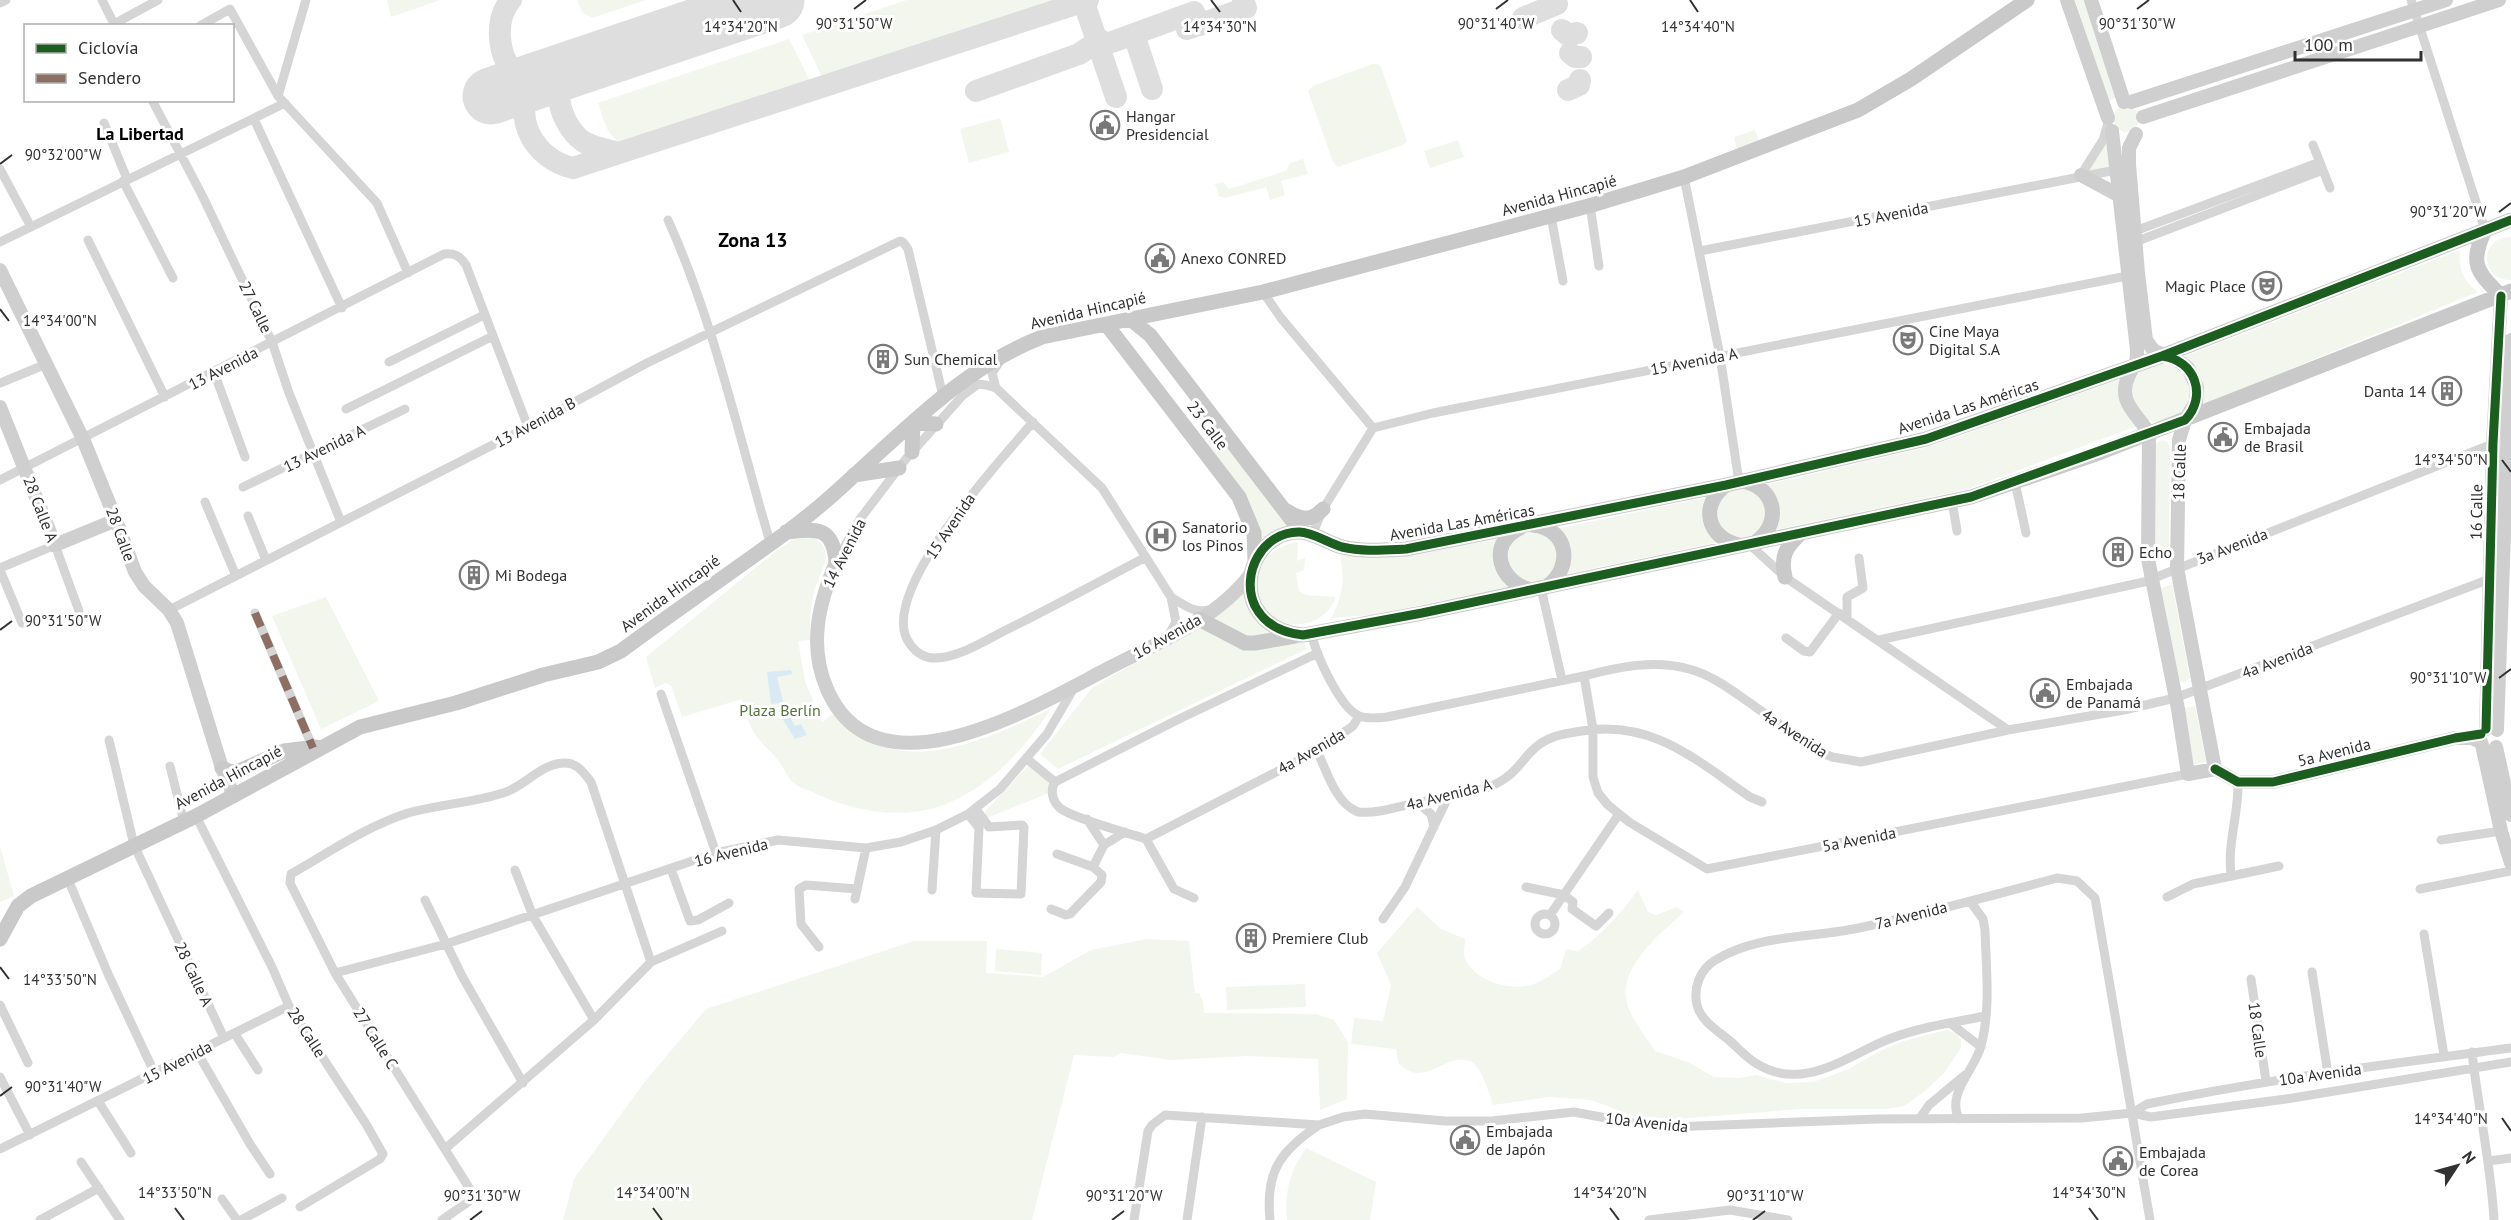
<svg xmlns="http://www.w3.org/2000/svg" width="2511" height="1220" font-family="'PT Sans',sans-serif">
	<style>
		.green { fill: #f2f6ed }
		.water { fill: #d9eaf4 }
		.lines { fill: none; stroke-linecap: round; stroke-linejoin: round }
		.taxiway { stroke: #dedede; stroke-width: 22 }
		.runway { stroke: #dedede; stroke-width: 57 }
		.street { stroke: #d5d5d5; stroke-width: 9 }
		.secondary { stroke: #cfcfcf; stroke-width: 14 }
		.primary { stroke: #c9c9c9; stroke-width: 15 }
		.quiet { stroke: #8d6e63; stroke-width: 8; stroke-dasharray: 15 8; stroke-linecap: butt }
		.cycleway-casing { stroke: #fff; stroke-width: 13 }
		.cycleway { stroke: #1b5e20; stroke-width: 9 }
		.ticks { fill: none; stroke: #313131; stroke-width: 2 }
		.labels { text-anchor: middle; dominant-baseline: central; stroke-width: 6; stroke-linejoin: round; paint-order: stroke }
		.poi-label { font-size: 16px; fill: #313131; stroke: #fff; text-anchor: start }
		.street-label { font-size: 16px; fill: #313131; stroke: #fff }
		.park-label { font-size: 16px; fill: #547239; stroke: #fff }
		.neighbourhood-label { font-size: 18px; font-weight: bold; fill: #000; stroke: #fff }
		.quarter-label { font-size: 20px; font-weight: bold; fill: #000; stroke: #fff }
		.ticks-label { font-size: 15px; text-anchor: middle; fill: #313131; stroke: #fff; stroke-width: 6; stroke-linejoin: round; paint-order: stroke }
	</style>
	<rect width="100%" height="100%" fill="#fff"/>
	<path class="green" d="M387 0H440L391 17Z
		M577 0H646L592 18 582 12Z
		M907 0H1056L822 77 802 35Z
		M2075 0H2086L2118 96 2109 101Z
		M789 39 810 81 626 143C607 141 604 119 598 103Z
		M1372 64H1378L1381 67 1407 141 1403 145 1338 167 1333 162 1308 91 1313 86Z
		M2113 119a13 13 0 1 1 26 0a13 13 0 1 1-26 0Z
		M1000 118 1009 152 969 163 960 129Z
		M1755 130 1759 141 1737 149 1734 137Z
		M2107 136 2111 167 2088 171Z
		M1458 140 1464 157 1430 168 1424 151Z
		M1303 159 1308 174 1281 181 1285 195 1270 200 1266 187 1225 198 1219 196 1215 184 1223 182 1229 189 1286 171 1290 163Z
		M2511 237V280C2480 281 2478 237 2511 237Z
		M2460 250C2458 268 2463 281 2478 292L2200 406 2183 357Z
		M2162 361C2191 367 2195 387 2185 411L2156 423 2146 419 2131 398C2133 371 2137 370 2162 361Z
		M2121 379C2120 398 2120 414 2137 426L1968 489 1775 530 1765 485 1928 447Z
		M1221 435 1291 528 1260 544 1207 445Z
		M2162 440 2167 442 2170 447 2169 553 2163 558 2157 556 2154 550 2155 444Z
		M1742 485 1766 501 1765 529 1740 542 1717 527C1718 497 1713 496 1742 485Z
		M1708 497 1718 542 1566 574 1556 529Z
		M1508 557a25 25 0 1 1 50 0a25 25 0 1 1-50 0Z
		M809 535C842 550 816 574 813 597 810 611 810 626 810 640L798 641 805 681 822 722 833 714C897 783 980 742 1051 709 1024 749 993 784 948 803 904 822 851 811 810 791 805 789 798 787 794 783 788 779 785 770 781 764 774 754 764 747 757 737 749 726 745 712 742 699L682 717 671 685 665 683 655 688 646 657 776 551 796 538Z
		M1500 539V578L1508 587 1372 615 1331 618C1343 597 1345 578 1340 555 1394 558 1446 548 1500 539Z
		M1298 542 1297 561 1305 558 1304 570 1296 573 1299 591 1306 595 1336 597C1331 609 1323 618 1310 622 1255 639 1232 552 1298 542Z
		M2172 584 2190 678 2184 683 2178 680 2161 588Z
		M1245 591 1276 635 1255 641 1207 621Z
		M326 597 379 701 321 729 272 616Z
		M1202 624 1243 645 1303 641 1307 649 1058 769 1040 754 1092 688Z
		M2195 706 2206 762 2194 764 2183 708Z
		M1029 765 1050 783 1049 793 989 817 987 820 985 812 987 809Z
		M0 846 14 896 0 902Z
		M1638 890 1648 912 1656 915 1677 907 1684 912C1662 932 1621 965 1626 998 1628 1016 1646 1036 1655 1051L1688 1062 1714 1077 1740 1078 1756 1075 1786 1083 1813 1082 1849 1069 1880 1051 1904 1041 1946 1030 1956 1033 1961 1040V1048L1944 1073 1925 1091 1904 1106 1887 1109H1801L1677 1119 1634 1116 1591 1100 1549 1097 1493 1105C1489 1093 1485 1080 1479 1070 1464 1045 1437 1073 1419 1073 1410 1073 1405 1069 1398 1063L1396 1049 1351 1044 1354 1018 1383 1021 1391 985 1377 953 1417 907 1441 929 1465 939C1465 945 1463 954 1465 958 1474 981 1509 991 1531 985 1541 982 1551 975 1560 969L1566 949 1578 951C1602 935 1621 913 1638 890Z
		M1147 939 1189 941 1195 993H1199L1203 1001 1204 1013 1316 1014 1334 1020 1348 1042 1347 1099 1320 1110 1318 1059 1247 1056 1170 1060 1121 1053 1113 1057 1074 1055 1032 1220H563L574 1179 643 1084 706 1009 914 941H987L986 973 1043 977 1091 950Z
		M996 949 1042 953 1041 975 995 971Z
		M1305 984 1306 1007 1227 1010 1226 987Z
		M1306 1148 1376 1182 1370 1220H1287C1284 1192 1290 1171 1306 1148Z"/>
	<path class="water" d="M791 670 792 674 777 677 783 701 793 723 795 726 801 724 807 735 795 739 780 715 784 713 780 703 771 704 767 672Z"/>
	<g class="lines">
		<path class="taxiway" d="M511 0C494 19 497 57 516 74 521 78 528 80 533 82 511 118 534 159 573 168L1088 0
			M1083 0 1116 97
			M1523 18 1557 4
			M1187 29 1246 8 1243 0
			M1562 30 1568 35 1577 33
			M1139 33 1136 41 1152 89
			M1570 53 1575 57H1581
			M573 68C568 76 561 84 560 93 557 109 570 133 584 142 594 148 608 150 619 153
			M1568 90 1579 85 1580 80
			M976 91 1079 54 1094 44 1096 38 1106 43 1112 42 1194 12 1200 25"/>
		<path class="runway" d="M491 96 776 0"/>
		<path class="street" d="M102 0 115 26
			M2411 0 2485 230
			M0 3 6 0
			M114 24 158 0
			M200 26 230 9 278 96 377 203 408 273
			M278 96 306 0
			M152 100 202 195 272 342 289 393 341 522
			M254 119 342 308
			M104 123 127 179
			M2313 145 2330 188
			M0 169 31 227
			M2081 175 2103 140 2108 123
			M1684 177 1720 356 1739 482
			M123 181 173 278
			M1590 205 1599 266
			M1551 216 1563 281
			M668 220C714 322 738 434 770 542
			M2135 231 2320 162
			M88 240 165 397
			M0 242 285 103
			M2135 242 2323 170
			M1700 251 2121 169
			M1263 292 1281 318 1373 428
			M389 362 484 315
			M214 372 245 457
			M0 383 44 365
			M996 388 992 373 1000 361
			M346 409 493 336
			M1033 422C1002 459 873 596 910 644 916 653 926 659 937 658 962 656 986 640 1008 629 1055 606 1100 581 1146 557
			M0 480 444 254C455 253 460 256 466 265L528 427
			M2015 482 2026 533
			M243 487 405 409
			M1952 501 1957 531
			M205 502 236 576
			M248 516 266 560
			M1312 535 1323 509 1373 428 1433 413 2132 275
			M1748 543 1785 577 2008 730
			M837 560 860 519 905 460 963 395 978 384 986 385 996 388 1102 488 1171 597 1176 622 1168 636
			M0 568 55 545 79 611
			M0 570 22 623
			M1541 588 1562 680
			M1171 597C1184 605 1196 615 1212 609
			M169 610 528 427 647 363 900 241 903 242 908 249 943 396
			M255 613 313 748
			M1847 618V597L1863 588 1859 558
			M1312 634C1315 653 1340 708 1359 716 1367 719 1378 718 1387 717L1584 676C1618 667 1655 659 1689 669 1712 675 1731 690 1750 703 1772 719 1795 735 1818 751L1832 757 1861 762 2008 730 2124 710 2175 698 2495 577
			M1786 638 1804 651 1810 652 1839 613
			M1879 640 2144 582 2495 443
			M1584 676 1593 729V777L1598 793 1608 805 1629 822 1707 869 2188 774
			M661 694 716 853
			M109 740 134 845 224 1038
			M1317 751C1327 771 1335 803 1358 812 1378 814 1401 806 1420 802 1448 797 1485 794 1507 777 1521 767 1528 750 1543 742 1554 735 1569 733 1582 731 1652 719 1696 760 1750 797L1762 802
			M1026 758 1055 782
			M170 766 184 822
			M1055 782 1179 719 1318 653
			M1055 782C1050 790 1052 801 1060 808 1072 818 1128 833 1146 839L1174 889 1194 898
			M1418 803 1431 814 1434 827
			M968 814 979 828 976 893 1021 894 1024 827 1022 825 989 827 976 809
			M196 816 272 967 289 1006 366 1124 383 1154 380 1159 300 1207
			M1087 819 1104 845
			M1146 839 1317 751 1353 726 1359 716
			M2441 840 2501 831
			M1057 854 1093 867
			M671 869 690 921 698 920 729 903
			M515 870 533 916 594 1020
			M2231 875C2227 844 2239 813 2238 782
			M67 877 109 976 155 1074
			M1526 887 1564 895 1573 902 1572 909 1596 926 1609 913
			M2420 889 2511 871
			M932 890 936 830
			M2167 897 2193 884 2279 866
			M855 899 866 848
			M425 900 462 976 523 1083
			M1051 909 1066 915 1070 914 1101 882 1102 875 1093 867 1104 845 1125 832
			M1535 924a10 10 0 1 1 20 0a10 10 0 1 1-20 0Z
			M1550 915 1619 814
			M1383 919 1405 887 1448 797
			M2424 934 2444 1055
			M819 947 801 924 799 889 806 885 857 889
			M2312 972 2328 1074
			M335 973 446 944 716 853 778 840 866 848 901 842 936 830 968 814 1000 789 1047 734 1075 686
			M2251 979 2266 1081
			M0 1005 28 1063
			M1986 1016C1955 1022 1920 1027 1889 1039 1846 1056 1802 1094 1754 1062 1745 1056 1738 1048 1730 1041 1718 1031 1701 1021 1697 1005 1693 988 1700 970 1714 961 1756 934 1812 938 1859 928 1925 914 1991 896 2057 878L2077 881 2095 898 2150 1220
			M1950 1023 1981 1047
			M235 1034 258 1070
			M197 1052 250 1144 270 1174
			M2472 1052C2478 1108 2491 1163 2494 1220
			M0 1077 30 1135
			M98 1101 131 1153
			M2132 1113 2147 1104C2267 1079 2389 1064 2511 1048
			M1920 1118 1929 1105 1965 1075
			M1959 1119C1946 1093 1975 1070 1981 1046 1991 1009 1986 967 1985 930L1983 919 1970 901
			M446 1148 594 1020 651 962 722 931
			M0 1149 289 1006
			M2489 1161 2511 1158
			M81 1162 120 1220
			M222 1199 237 1220
			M40 1220 99 1188
			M241 1220 282 1198
			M442 1220 468 1202 471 1198V1191L335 973 290 883 291 874C328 853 367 826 408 813 440 804 474 803 506 792 525 785 542 764 563 763 577 762 583 772 591 782L651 962
			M1134 1220 1148 1131 1152 1125 1165 1115 1319 1125 1343 1117 1365 1114 1445 1121H1492L1574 1112 1633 1123 1672 1127 1877 1119 2082 1118 2132 1113 2151 1117 2286 1099 2511 1062
			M1187 1220 1202 1117
			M1270 1220C1265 1172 1280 1151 1319 1125
			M1649 1220 1730 1210 1788 1220"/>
		<path class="secondary" d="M2067 0 2108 118
			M2091 0 2124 102
			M2131 102 2446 0
			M2143 117 2499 0
			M2112 131 2137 350C2137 366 2135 362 2129 375 2116 401 2137 414 2149 433L2148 559 2178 709 2188 774 2215 769 2238 782H2273L2455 738H2472L2481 742
			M2136 134 2129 148V164L2138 273 2146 340 2154 351 2174 358 2188 368 2197 387 2196 402 2185 420 2179 440 2177 568 2215 769
			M2081 175 2120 196
			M0 270 83 439 116 520 135 572 144 586 169 610 177 623 222 768 234 796
			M0 407 55 545 116 520
			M836 562C819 603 808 645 827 689 876 803 1036 706 1107 669 1157 643 1216 620 1250 575
			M2486 729 2493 443 2501 296
			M2497 730 2511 340
			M2482 745 2501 831 2511 863
			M2496 747 2511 815"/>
		<path class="primary" d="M2511 220 2162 356 1926 439 1726 485 1406 549C1384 550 1363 552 1342 547 1328 543 1313 532 1299 532 1262 532 1240 574 1255 606 1265 625 1282 633 1303 635L1422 613 1971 497 2096 454 2511 291
			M2485 230C2469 265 2477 271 2501 296
			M1130 319 1150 335 1301 532
			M1106 324 1239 497 1254 533 1255 560
			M913 422 936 424
			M912 452 913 422
			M854 475 899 468
			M1742 481C1775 486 1783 522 1757 541
			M1726 485C1699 505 1707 538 1739 545
			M1287 511C1301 520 1311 522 1323 509
			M1533 525C1570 529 1573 569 1546 587
			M1520 528C1486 544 1500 583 1531 590
			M786 532C817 529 833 526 836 562
			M1785 577C1780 556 1786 547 1801 533
			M1199 619 1245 643H1255L1295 636
			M222 768 231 772 239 771 284 751 316 747
			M0 939 18 906 31 896 196 816 360 727 456 703 543 675 598 662 621 651C675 611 732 572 787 532 874 468 940 377 1042 337L1263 292 1592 205 1684 177 1858 110 1911 79 2027 0"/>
		<path class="quiet" d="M255 613 313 748"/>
		<g class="cycleway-casing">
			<path id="cycleway" d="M2162 356C2195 360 2208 396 2185 420L1971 497 1422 613 1303 635C1282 633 1265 625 1255 606 1240 574 1262 532 1299 532 1313 532 1328 543 1342 547 1363 552 1384 550 1406 549L1726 485 1926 439 2162 356 2511 220
				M2486 729 2493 443 2501 296
				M2215 769 2238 782H2273L2455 738 2481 734"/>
		</g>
		<use href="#cycleway" class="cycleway"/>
	</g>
	<path class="ticks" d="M733 0 741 12M1211 0 1220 12M1690 0 1698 12M854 9 866 0M1496 9 1508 0M2137 9 2149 0M0 164 12 155M2499 212 2511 203M0 309 9 321M2502 460 2511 472M0 630 12 621M2499 678 2511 669M0 967 9 979M0 1096 12 1087M2502 1118 2511 1131M175 1208 184 1220M653 1208 662 1220M1610 1208 1619 1220M2089 1208 2098 1220M470 1220 482 1211M1112 1220 1124 1211M1753 1220 1765 1211"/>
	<defs>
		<g id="civic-ring" transform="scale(1.5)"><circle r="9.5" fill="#fff" stroke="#797979" stroke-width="1.5"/><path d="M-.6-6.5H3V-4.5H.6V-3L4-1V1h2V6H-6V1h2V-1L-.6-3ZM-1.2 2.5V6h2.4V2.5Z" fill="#797979"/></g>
		<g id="theatre-ring" transform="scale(1.5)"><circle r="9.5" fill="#fff" stroke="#797979" stroke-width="1.5"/><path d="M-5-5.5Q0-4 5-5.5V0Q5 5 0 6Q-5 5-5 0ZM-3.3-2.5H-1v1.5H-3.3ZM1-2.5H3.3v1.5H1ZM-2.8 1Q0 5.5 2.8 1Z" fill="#797979"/></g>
		<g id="building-ring" transform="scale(1.5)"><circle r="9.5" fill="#fff" stroke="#797979" stroke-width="1.5"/><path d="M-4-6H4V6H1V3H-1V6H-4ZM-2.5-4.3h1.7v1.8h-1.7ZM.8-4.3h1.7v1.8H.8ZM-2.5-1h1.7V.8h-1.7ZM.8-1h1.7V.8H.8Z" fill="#797979"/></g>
		<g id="hospital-ring" transform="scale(1.5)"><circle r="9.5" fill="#fff" stroke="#797979" stroke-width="1.5"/><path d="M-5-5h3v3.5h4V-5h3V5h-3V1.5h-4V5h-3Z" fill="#797979"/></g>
	</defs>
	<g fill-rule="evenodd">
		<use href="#civic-ring" x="1105" y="125"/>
		<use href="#civic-ring" x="1160" y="258"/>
		<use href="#theatre-ring" x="2267" y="286"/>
		<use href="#theatre-ring" x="1908" y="340"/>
		<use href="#building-ring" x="883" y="359"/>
		<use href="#building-ring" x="2447" y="391"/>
		<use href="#civic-ring" x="2223" y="437"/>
		<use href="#hospital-ring" x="1161" y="536"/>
		<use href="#building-ring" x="2118" y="552"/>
		<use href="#building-ring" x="474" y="575"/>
		<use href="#civic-ring" x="2045" y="693"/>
		<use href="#building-ring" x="1251" y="938"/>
		<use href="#civic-ring" x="1465" y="1140"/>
		<use href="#civic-ring" x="2118" y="1161"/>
	</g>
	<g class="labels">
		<g class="poi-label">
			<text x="1126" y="116">Hangar<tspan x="1126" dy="18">Presidencial</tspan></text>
			<text x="1181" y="258">Anexo CONRED</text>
			<text x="2246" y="286" text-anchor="end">Magic Place</text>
			<text x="1929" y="331">Cine Maya<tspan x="1929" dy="18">Digital S.A</tspan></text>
			<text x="904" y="359">Sun Chemical</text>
			<text x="2426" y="391" text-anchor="end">Danta 14</text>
			<text x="2244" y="428">Embajada<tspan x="2244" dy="18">de Brasil</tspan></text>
			<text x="1182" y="527">Sanatorio<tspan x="1182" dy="18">los Pinos</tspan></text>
			<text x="2139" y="552">Echo</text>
			<text x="495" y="575">Mi Bodega</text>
			<text x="2066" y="684">Embajada<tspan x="2066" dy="18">de Panamá</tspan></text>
			<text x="1272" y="938">Premiere Club</text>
			<text x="1486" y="1131">Embajada<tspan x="1486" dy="18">de Japón</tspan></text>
			<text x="2139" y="1152">Embajada<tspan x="2139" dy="18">de Corea</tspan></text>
		</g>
		<g class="street-label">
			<text transform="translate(1559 195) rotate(-15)">Avenida Hincapié</text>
			<text transform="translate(1891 214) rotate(-11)">15 Avenida</text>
			<text transform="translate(256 307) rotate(64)">27 Calle</text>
			<text transform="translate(1088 310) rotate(-13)">Avenida Hincapié</text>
			<text transform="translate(1694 361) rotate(-11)">15 Avenida A</text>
			<text transform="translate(223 368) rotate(-27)">13 Avenida</text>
			<text transform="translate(1968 406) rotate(-18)">Avenida Las Américas</text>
			<text transform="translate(535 422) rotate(-28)">13 Avenida B</text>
			<text transform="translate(1208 425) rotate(53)">23 Calle</text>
			<text transform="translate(324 448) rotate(-26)">13 Avenida A</text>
			<text transform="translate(2179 472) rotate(-88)">18 Calle</text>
			<text transform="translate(41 509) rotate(69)">28 Calle A</text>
			<text transform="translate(2476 512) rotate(-89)">16 Calle</text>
			<text transform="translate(1462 522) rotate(-10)">Avenida Las Américas</text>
			<text transform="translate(950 526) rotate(-56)">15 Avenida</text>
			<text transform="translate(121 534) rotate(70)">28 Calle</text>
			<text transform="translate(2232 546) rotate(-21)">3a Avenida</text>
			<text transform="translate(844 553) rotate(-63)">14 Avenida</text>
			<text transform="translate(670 593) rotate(-36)">Avenida Hincapié</text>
			<text transform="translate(1167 636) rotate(-29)">16 Avenida</text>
			<text transform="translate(2277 660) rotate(-21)">4a Avenida</text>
			<text transform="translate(1795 733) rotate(33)">4a Avenida</text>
			<text transform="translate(1311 751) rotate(-30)">4a Avenida</text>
			<text transform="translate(2334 752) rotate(-14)">5a Avenida</text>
			<text transform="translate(228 777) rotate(-28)">Avenida Hincapié</text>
			<text transform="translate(1449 794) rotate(-14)">4a Avenida A</text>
			<text transform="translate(1859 839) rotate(-11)">5a Avenida</text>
			<text transform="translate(731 852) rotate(-14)">16 Avenida</text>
			<text transform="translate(1911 915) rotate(-14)">7a Avenida</text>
			<text transform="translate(194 974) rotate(65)">28 Calle A</text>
			<text transform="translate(2258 1030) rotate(82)">18 Calle</text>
			<text transform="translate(307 1032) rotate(57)">28 Calle</text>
			<text transform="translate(376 1038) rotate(58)">27 Calle C</text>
			<text transform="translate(177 1062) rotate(-27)">15 Avenida</text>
			<text transform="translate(2320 1074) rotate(-8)">10a Avenida</text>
			<text transform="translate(1647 1122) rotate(6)">10a Avenida</text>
		</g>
		<g class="park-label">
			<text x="780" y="710">Plaza Berlín</text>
		</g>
		<g class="neighbourhood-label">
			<text x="140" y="133">La Libertad</text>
		</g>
		<g class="quarter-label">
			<text x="753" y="240">Zona 13</text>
		</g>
	</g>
	<g class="ticks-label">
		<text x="2137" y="29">90°31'30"W</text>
		<text x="854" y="29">90°31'50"W</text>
		<text x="1496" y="29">90°31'40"W</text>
		<text x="741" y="32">14°34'20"N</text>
		<text x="1220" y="32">14°34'30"N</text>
		<text x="1698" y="32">14°34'40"N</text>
		<text x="63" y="160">90°32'00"W</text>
		<text x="2448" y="217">90°31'20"W</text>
		<text x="60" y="326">14°34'00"N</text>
		<text x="2451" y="465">14°34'50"N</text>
		<text x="63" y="626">90°31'50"W</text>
		<text x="2448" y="683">90°31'10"W</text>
		<text x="60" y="985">14°33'50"N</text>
		<text x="63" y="1092">90°31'40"W</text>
		<text x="2451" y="1124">14°34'40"N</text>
		<text x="175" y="1198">14°33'50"N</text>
		<text x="653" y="1198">14°34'00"N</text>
		<text x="1610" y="1198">14°34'20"N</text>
		<text x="2089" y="1198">14°34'30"N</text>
		<text x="482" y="1201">90°31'30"W</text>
		<text x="1124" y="1201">90°31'20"W</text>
		<text x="1765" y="1201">90°31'10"W</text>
	</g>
	<rect x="24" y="24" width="210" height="78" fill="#ffffff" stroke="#adadad" stroke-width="1.5"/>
	<rect x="36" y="44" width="30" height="9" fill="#1b5e20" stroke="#adadad" stroke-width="1.5"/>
	<text x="78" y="54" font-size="18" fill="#313131">Ciclovía</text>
	<rect x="36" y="74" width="30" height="9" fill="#8d6e63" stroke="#adadad" stroke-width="1.5"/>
	<text x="78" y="84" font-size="18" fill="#313131">Sendero</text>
	<g transform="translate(2457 1166) rotate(54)" stroke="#ffffff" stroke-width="4.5" paint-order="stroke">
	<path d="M0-4.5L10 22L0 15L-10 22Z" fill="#313131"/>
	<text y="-9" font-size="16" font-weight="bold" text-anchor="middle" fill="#313131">N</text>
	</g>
	<path d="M2295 51v9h126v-9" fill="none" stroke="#313131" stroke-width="3"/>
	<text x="2304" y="51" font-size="18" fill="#313131" stroke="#ffffff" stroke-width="4.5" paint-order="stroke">100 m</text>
</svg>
